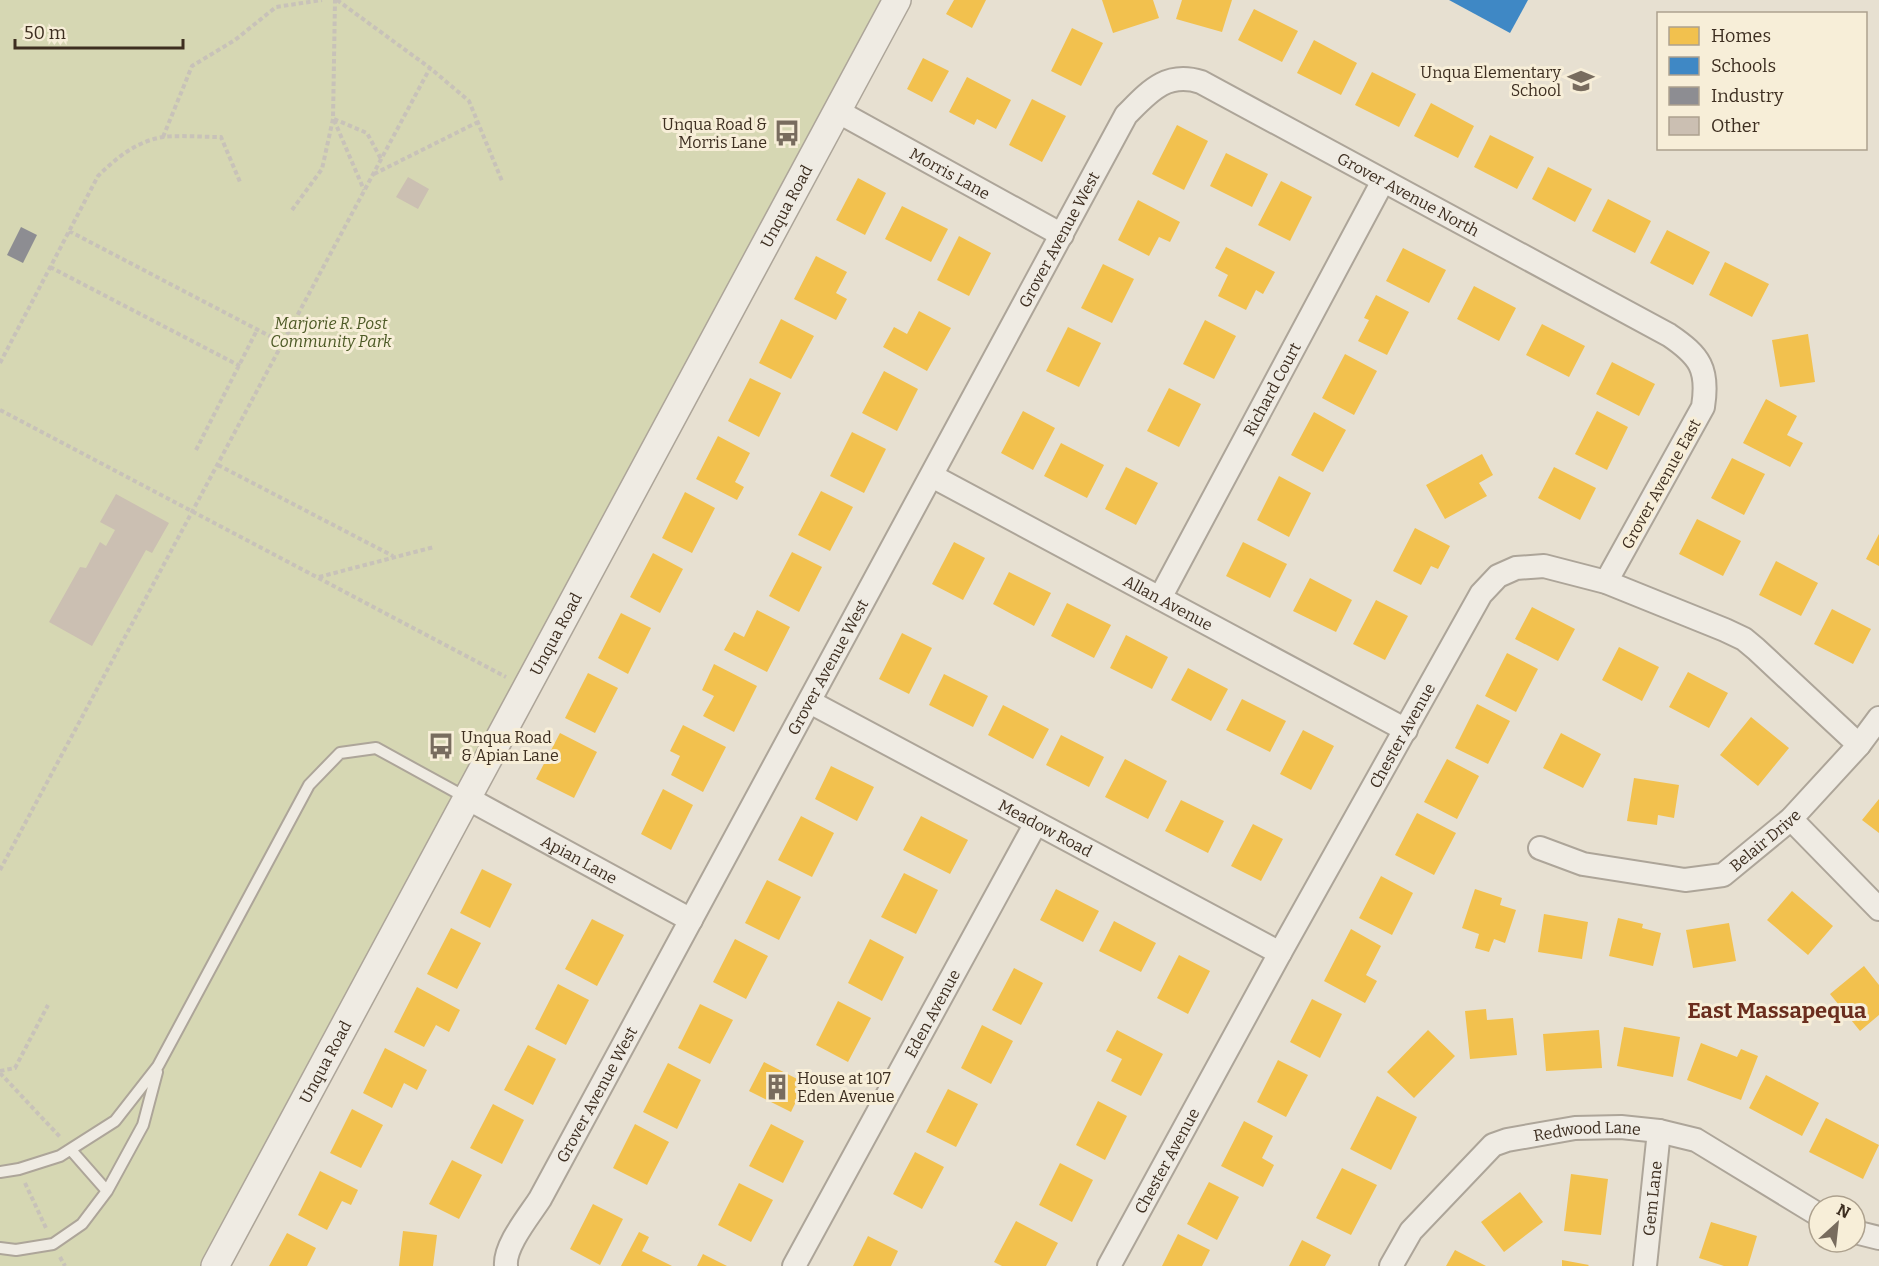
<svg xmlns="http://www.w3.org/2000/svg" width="1879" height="1266" font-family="Bitter,serif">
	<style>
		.green { fill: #d6d7b3 }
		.homes { fill: #f2c14e }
		.schools { fill: #3f88c5 }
		.industry { fill: #8d8d92 }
		.building { fill: #cbbfb2 }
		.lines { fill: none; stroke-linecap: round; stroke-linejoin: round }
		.service-casing { stroke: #ada599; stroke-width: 14 }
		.minor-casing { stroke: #ada599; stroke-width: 26 }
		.tertiary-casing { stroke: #ada599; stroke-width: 30 }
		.path { stroke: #c8c2b9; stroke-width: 4; stroke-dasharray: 4.5 3; stroke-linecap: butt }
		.service { stroke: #efebe3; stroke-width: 10 }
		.minor { stroke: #efebe3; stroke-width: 22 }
		.tertiary { stroke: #efebe3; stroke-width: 27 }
		.labels { text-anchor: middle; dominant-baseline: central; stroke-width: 6; stroke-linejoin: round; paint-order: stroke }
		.poi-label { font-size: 16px; fill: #3d2e20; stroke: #f7eed8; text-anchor: end }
		.street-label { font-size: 16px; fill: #3d2e20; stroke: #f7eed8 }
		.park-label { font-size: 16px; font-style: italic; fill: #4d5a26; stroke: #f7eed8 }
		.district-label { font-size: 22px; font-weight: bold; fill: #6b2e1e; stroke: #f7eed8 }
	</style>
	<rect width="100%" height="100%" fill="#e7e0d1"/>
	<path class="green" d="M0 0H886L205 1266H0Z"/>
	<path class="homes" d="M954 0H986L972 28 946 14Z
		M1102 0H1153L1159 18 1113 33Z
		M1182 0H1232L1222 32 1176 19Z
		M1254 9 1298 31 1282 62 1238 40Z
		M1072 28 1103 43 1081 86 1051 71Z
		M1314 40 1357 63 1341 95 1297 73Z
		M923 58 949 71 932 102 907 89Z
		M1372 72 1416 94 1399 127 1355 105Z
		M967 77 1011 100 996 129 977 119 974 125 949 112Z
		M1032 99 1066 116 1042 162 1009 145Z
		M1431 103 1474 126 1458 158 1414 136Z
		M1177 125 1208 141 1184 190 1152 174Z
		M1490 135 1534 157 1517 189 1474 167Z
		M1226 153 1268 174 1252 207 1210 186Z
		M1548 167 1592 189 1575 222 1532 199Z
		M858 178 886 193 865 235 836 220Z
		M1281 181 1312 197 1290 241 1258 225Z
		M1608 199 1651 221 1635 253 1592 231Z
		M1138 200 1180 222 1170 242 1159 237 1149 256 1118 240Z
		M902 206 948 229 931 262 885 239Z
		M1667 230 1710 252 1693 285 1650 263Z
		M959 236 991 253 969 296 937 280Z
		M1226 247 1275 272 1263 294 1256 290 1246 310 1218 296 1228 275 1215 268Z
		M1403 248 1446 270 1429 303 1386 281Z
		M816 256 847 272 836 293 847 299 836 320 794 299Z
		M1725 262 1769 284 1752 317 1709 295Z
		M1103 264 1134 279 1112 323 1081 308Z
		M1474 286 1516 308 1499 341 1457 319Z
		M1376 295 1409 312 1387 355 1358 341 1369 320 1364 318Z
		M919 311 951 328 927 371 883 347 894 327 907 334Z
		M781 319 814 336 791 379 759 363Z
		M1205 320 1236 336 1214 379 1183 364Z
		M1542 324 1585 346 1569 377 1526 355Z
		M1068 327 1101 343 1079 387 1046 371Z
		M1808 334 1815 382 1780 387 1772 340Z
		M1345 354 1377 371 1354 415 1322 398Z
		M1612 362 1655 384 1639 416 1596 394Z
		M884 371 918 389 897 431 862 413Z
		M750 378 781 393 759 437 728 421Z
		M1169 388 1201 404 1179 447 1147 431Z
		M1766 399 1797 416 1787 435 1803 443 1790 467 1743 443Z
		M1023 411 1055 428 1033 470 1001 453Z
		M1597 411 1628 427 1607 470 1575 454Z
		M1314 412 1346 430 1323 472 1291 455Z
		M852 432 886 449 864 493 830 476Z
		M718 436 750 453 735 482 744 487 737 500 696 479Z
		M1061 443 1104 465 1087 498 1044 476Z
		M1482 454 1493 475 1479 483 1487 496 1445 519 1426 485Z
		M1732 458 1765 474 1744 515 1711 498Z
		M1126 467 1158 483 1136 525 1105 509Z
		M1554 467 1596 488 1580 520 1538 498Z
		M1279 476 1311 493 1289 537 1257 520Z
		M821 491 853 507 830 551 798 535Z
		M685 492 715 508 692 553 662 538Z
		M1697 519 1741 541 1723 576 1679 554Z
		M1415 528 1450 546 1438 569 1431 566 1421 585 1393 571Z
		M1879 534V566L1866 559Z
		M954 542 985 558 963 600 932 584Z
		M1243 542 1287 564 1270 598 1226 576Z
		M792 552 822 567 799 612 769 596Z
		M653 553 683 569 660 613 630 597Z
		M1776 561 1818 583 1801 616 1759 595Z
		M1009 572 1051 593 1034 626 993 604Z
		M1310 578 1352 600 1336 632 1293 611Z
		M1376 600 1408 616 1385 660 1353 644Z
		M1067 603 1111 625 1094 658 1051 636Z
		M1532 607 1575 629 1558 661 1515 639Z
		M1832 609 1871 629 1853 664 1814 644Z
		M757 610 790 627 767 672 724 650 734 632 744 637Z
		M621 613 651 628 628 674 598 658Z
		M902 633 932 648 909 694 879 679Z
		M1126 635 1168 657 1152 689 1110 668Z
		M1619 647 1659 667 1642 701 1602 680Z
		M1507 653 1538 669 1516 712 1485 696Z
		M714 664 757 686 734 732 703 716 714 696 702 690Z
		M1188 668 1228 689 1211 721 1171 700Z
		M1688 672 1728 693 1709 728 1669 707Z
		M588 673 618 688 595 733 565 718Z
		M944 674 988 696 973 727 929 705Z
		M1242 699 1286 721 1270 752 1226 730Z
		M1477 704 1510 721 1488 764 1455 748Z
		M1003 705 1049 729 1033 759 988 735Z
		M1751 717 1789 748 1758 786 1720 755Z
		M683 725 726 747 703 792 671 775 680 756 670 751Z
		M1303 730 1334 746 1311 790 1280 774Z
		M560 733 597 752 574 798 536 779Z
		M1561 733 1601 754 1583 788 1543 768Z
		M1061 735 1104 757 1089 787 1046 765Z
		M1125 759 1167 781 1148 819 1105 797Z
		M1447 759 1479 776 1457 819 1424 802Z
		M831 766 874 787 857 821 815 799Z
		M1634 778 1679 785 1674 818 1658 815 1657 825 1627 821Z
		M663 789 693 805 671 850 641 834Z
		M1879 799V833L1862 820Z
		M1181 800 1224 821 1208 853 1165 831Z
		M1417 813 1456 833 1434 875 1395 855Z
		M801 816 834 833 812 877 778 860Z
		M921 816 968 840 950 874 903 850Z
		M1253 824 1283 839 1261 881 1231 866Z
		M482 869 512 884 490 928 460 913Z
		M904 873 938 890 916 934 881 917Z
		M1381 876 1413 893 1392 935 1359 918Z
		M767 880 801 897 779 940 745 923Z
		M1056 889 1099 911 1083 942 1040 920Z
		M1475 889 1502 898 1500 905 1516 910 1505 943 1494 939 1489 952 1475 948 1479 934 1462 928Z
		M1792 891 1833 926 1808 955 1767 920Z
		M1544 914 1588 922 1582 959 1538 952Z
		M1618 918 1643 924 1642 928 1661 933 1653 966 1609 956Z
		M592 919 624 935 597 986 565 969Z
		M1114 921 1156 943 1141 972 1099 951Z
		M1729 923 1736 961 1693 968 1686 930Z
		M451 928 481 943 457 989 427 974Z
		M1351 929 1381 946 1366 975 1377 981 1365 1003 1324 981Z
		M735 939 768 956 746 999 713 982Z
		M870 939 904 957 882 1001 848 983Z
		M1179 955 1210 971 1188 1014 1157 998Z
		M1864 966 1879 985V1015L1860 1031 1830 994Z
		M1014 968 1043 983 1021 1025 992 1010Z
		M558 984 589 1000 566 1045 535 1029Z
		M417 987 460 1010 449 1032 436 1025 424 1047 394 1032Z
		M1312 999 1342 1014 1320 1058 1290 1042Z
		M838 1001 871 1018 848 1062 816 1045Z
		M700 1004 733 1020 710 1064 678 1048Z
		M1486 1009 1487 1020 1513 1018 1517 1055 1470 1059 1465 1011Z
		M982 1025 1013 1041 991 1084 961 1068Z
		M1624 1027 1680 1037 1673 1077 1617 1066Z
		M1117 1030 1163 1054 1141 1096 1111 1081 1122 1059 1106 1051Z
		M1428 1030 1455 1056 1414 1098 1387 1072Z
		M1599 1030 1602 1068 1546 1071 1543 1034Z
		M1701 1043 1737 1057 1741 1049 1758 1056 1741 1100 1687 1080Z
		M528 1045 556 1059 533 1105 504 1090Z
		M385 1048 427 1070 417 1090 404 1083 392 1108 363 1093Z
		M1278 1060 1308 1075 1286 1117 1257 1102Z
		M764 1062 805 1083 791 1112 749 1091Z
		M668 1063 701 1080 677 1129 643 1112Z
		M1766 1075 1819 1103 1802 1136 1749 1108Z
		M948 1089 978 1104 956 1147 926 1132Z
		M1377 1096 1417 1117 1391 1170 1350 1149Z
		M1098 1101 1127 1116 1105 1160 1076 1145Z
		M493 1104 524 1120 502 1164 470 1148Z
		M352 1109 383 1125 361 1168 330 1153Z
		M1826 1118 1879 1145 1863 1179 1809 1152Z
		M1244 1121 1273 1136 1262 1158 1274 1165 1263 1187 1221 1166Z
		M635 1124 669 1142 647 1185 613 1168Z
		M771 1124 804 1141 783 1183 749 1166Z
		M915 1152 944 1167 922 1209 893 1194Z
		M452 1160 482 1175 459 1219 429 1204Z
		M1060 1163 1093 1180 1072 1222 1039 1205Z
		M1342 1168 1377 1185 1351 1235 1316 1218Z
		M320 1171 358 1190 351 1205 342 1201 327 1230 298 1215Z
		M1571 1174 1608 1179 1601 1235 1564 1231Z
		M1209 1182 1239 1197 1217 1240 1187 1224Z
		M739 1183 773 1200 751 1242 718 1225Z
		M1520 1192 1543 1222 1504 1252 1481 1222Z
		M593 1204 623 1219 600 1265 570 1249Z
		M1016 1221 1058 1243 1046 1266H1002L994 1262Z
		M1711 1222 1757 1236 1748 1266H1724L1699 1258Z
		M403 1231 437 1235 433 1266H399Z
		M639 1232 649 1237 642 1251 672 1266H621Z
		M287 1233 316 1248 307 1266H269Z
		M1178 1234 1210 1250 1202 1266H1162Z
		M868 1236 898 1251 891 1266H853Z
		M1302 1240 1331 1255 1325 1266H1289Z
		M1455 1250 1486 1266H1446Z
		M703 1254 727 1266H697Z
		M1562 1260 1589 1265 1588 1266H1562Z"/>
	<path class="schools" d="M1449 0H1528L1510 33Z"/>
	<path class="industry" d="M21 227 37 235 23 263 7 255Z"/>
	<path class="building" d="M408 177 429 189 418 209 396 197Z
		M116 494 169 523 152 553 146 550 92 646 49 622 80 567 86 568 100 542 106 546 115 530 100 522Z"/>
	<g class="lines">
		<g class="service-casing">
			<path id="service" d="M71 1150 107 1191
				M0 1172 19 1169 60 1156 115 1121 158 1066 309 785 340 753 376 748 467 798
				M0 1248 16 1250 53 1244 82 1224 107 1191 143 1125 157 1072"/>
		</g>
		<g class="minor-casing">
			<g id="minor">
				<path id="s1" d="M837 111 1062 235"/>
				<path id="s2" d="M932 476 1406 730"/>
				<path id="s3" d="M1160 598 1383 181"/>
				<path id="s4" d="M810 702 1280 953"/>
				<path id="s5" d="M467 798 691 920"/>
				<path d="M1791 819 1879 909"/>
				<path id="s6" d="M1540 848 1583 864 1685 880 1723 875 1791 819 1859 745 1879 718"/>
				<path d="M1855 1232 1879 1238"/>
				<path id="s7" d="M506 1266C504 1246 529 1216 540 1199L1126 115C1149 92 1166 71 1201 82L1669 335C1700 356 1709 369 1703 407L1606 582"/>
				<path id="s8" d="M794 1266 1036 823"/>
				<path id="s9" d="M1109 1266 1280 953 1481 594 1498 576 1516 568 1544 566 1606 582 1725 630 1744 639 1756 649 1859 745"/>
				<path id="s10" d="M1391 1266 1411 1231 1493 1145 1507 1140 1575 1128 1621 1127 1659 1131 1696 1140 1819 1215"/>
				<path id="s11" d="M1645 1266 1659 1131"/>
			</g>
		</g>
		<g class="tertiary-casing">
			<g id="tertiary">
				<path id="s12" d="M215 1266 897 0"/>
			</g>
		</g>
		<path class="path" d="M337 0 430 68 469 101 502 181
			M334 119 367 133 381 159
			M334 120 364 190
			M163 137 192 66 235 40 276 7 322 0
			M374 174 478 122
			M292 210 322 169 333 119 335 0
			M69 231 283 343
			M50 267 240 366
			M0 363 98 176C116 158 137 141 163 137 182 135 202 137 221 137L240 182
			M0 410 506 677
			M196 450 257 330
			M218 465 393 556
			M319 577 434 547
			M0 870 430 68
			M0 1071 15 1068 48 1005
			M0 1073 61 1138
			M25 1183 46 1228
			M60 1257 65 1266"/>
		<use href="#service" class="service"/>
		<use href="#minor" class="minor"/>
		<use href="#tertiary" class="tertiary"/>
	</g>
	<defs>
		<g id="school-bare" transform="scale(2.07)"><path d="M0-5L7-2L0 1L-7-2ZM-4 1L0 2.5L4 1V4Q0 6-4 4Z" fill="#786c5e" stroke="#f7eed8" stroke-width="2.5" paint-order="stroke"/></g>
		<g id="bus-bare" transform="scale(2.07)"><path d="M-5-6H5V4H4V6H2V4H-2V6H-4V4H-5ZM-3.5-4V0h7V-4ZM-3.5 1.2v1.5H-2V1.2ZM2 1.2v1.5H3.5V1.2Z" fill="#786c5e" stroke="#f7eed8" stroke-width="2.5" paint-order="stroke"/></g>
		<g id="building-bare" transform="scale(2.07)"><path d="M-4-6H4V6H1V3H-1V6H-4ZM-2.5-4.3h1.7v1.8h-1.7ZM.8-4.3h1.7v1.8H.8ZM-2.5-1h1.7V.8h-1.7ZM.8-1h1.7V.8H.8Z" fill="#786c5e" stroke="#f7eed8" stroke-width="2.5" paint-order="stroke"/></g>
	</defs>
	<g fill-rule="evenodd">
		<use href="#school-bare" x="1581" y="81"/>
		<use href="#bus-bare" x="787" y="133"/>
		<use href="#bus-bare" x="441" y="746"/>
		<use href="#building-bare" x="777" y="1087"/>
	</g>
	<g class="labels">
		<g class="poi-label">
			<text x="1561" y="72">Unqua Elementary<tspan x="1561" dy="18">School</tspan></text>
			<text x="767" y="124">Unqua Road &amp;<tspan x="767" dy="18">Morris Lane</tspan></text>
			<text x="461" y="737" text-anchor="start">Unqua Road<tspan x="461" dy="18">&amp; Apian Lane</tspan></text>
			<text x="797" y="1078" text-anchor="start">House at 107<tspan x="797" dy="18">Eden Avenue</tspan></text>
		</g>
		<g class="street-label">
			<text stroke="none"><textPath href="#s1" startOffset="129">Morris Lane</textPath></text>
			<text stroke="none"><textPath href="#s7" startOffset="1632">Grover Avenue North</textPath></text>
			<text stroke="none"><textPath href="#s12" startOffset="1204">Unqua Road</textPath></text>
			<text stroke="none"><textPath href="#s7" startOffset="1167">Grover Avenue West</textPath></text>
			<text stroke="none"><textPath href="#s3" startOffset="237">Richard Court</textPath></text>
			<text transform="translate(1661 484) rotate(-61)">Grover Avenue East</text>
			<text stroke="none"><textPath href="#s2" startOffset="268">Allan Avenue</textPath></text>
			<text stroke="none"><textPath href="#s12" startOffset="718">Unqua Road</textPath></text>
			<text stroke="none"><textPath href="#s7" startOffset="681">Grover Avenue West</textPath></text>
			<text stroke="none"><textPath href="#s9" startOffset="606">Chester Avenue</textPath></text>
			<text stroke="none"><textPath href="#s4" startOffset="267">Meadow Road</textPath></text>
			<text stroke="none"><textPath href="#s6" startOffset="242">Belair Drive</textPath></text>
			<text stroke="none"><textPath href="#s5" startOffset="128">Apian Lane</textPath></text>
			<text stroke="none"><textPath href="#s8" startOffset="288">Eden Avenue</textPath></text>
			<text stroke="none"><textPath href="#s12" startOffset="232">Unqua Road</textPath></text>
			<text stroke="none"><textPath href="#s7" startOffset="195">Grover Avenue West</textPath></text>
			<text stroke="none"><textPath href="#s10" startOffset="255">Redwood Lane</textPath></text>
			<text stroke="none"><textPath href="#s9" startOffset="120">Chester Avenue</textPath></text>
			<text stroke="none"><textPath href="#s11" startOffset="68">Gem Lane</textPath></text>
		</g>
		<g class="park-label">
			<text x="331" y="323">Marjorie R. Post<tspan x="331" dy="18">Community Park</tspan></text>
		</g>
		<g class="district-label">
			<text x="1777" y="1010">East Massapequa</text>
		</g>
	</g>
	<rect x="1657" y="12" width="210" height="138" fill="#f7eed8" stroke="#ada18e" stroke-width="1.5"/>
	<rect x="1669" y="27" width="30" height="18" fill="#f2c14e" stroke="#ada18e" stroke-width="1.5"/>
	<text x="1711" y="42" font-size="18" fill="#3d2e20">Homes</text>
	<rect x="1669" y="57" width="30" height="18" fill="#3f88c5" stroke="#ada18e" stroke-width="1.5"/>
	<text x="1711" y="72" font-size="18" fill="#3d2e20">Schools</text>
	<rect x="1669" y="87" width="30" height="18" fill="#8d8d92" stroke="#ada18e" stroke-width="1.5"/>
	<text x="1711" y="102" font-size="18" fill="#3d2e20">Industry</text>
	<rect x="1669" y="117" width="30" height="18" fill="#cbbfb2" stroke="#ada18e" stroke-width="1.5"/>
	<text x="1711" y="132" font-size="18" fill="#3d2e20">Other</text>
	<g transform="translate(1837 1224) rotate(27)"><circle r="28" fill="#f7eed8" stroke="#ada18e" stroke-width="1.5"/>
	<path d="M0-4.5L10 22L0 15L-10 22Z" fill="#786c5e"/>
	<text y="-9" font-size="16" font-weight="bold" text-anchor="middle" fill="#3d2e20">N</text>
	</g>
	<path d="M15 39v9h168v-9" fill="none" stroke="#3d2e20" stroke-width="3"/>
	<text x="24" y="39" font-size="18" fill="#3d2e20" stroke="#f7eed8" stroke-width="4.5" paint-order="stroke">50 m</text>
</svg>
